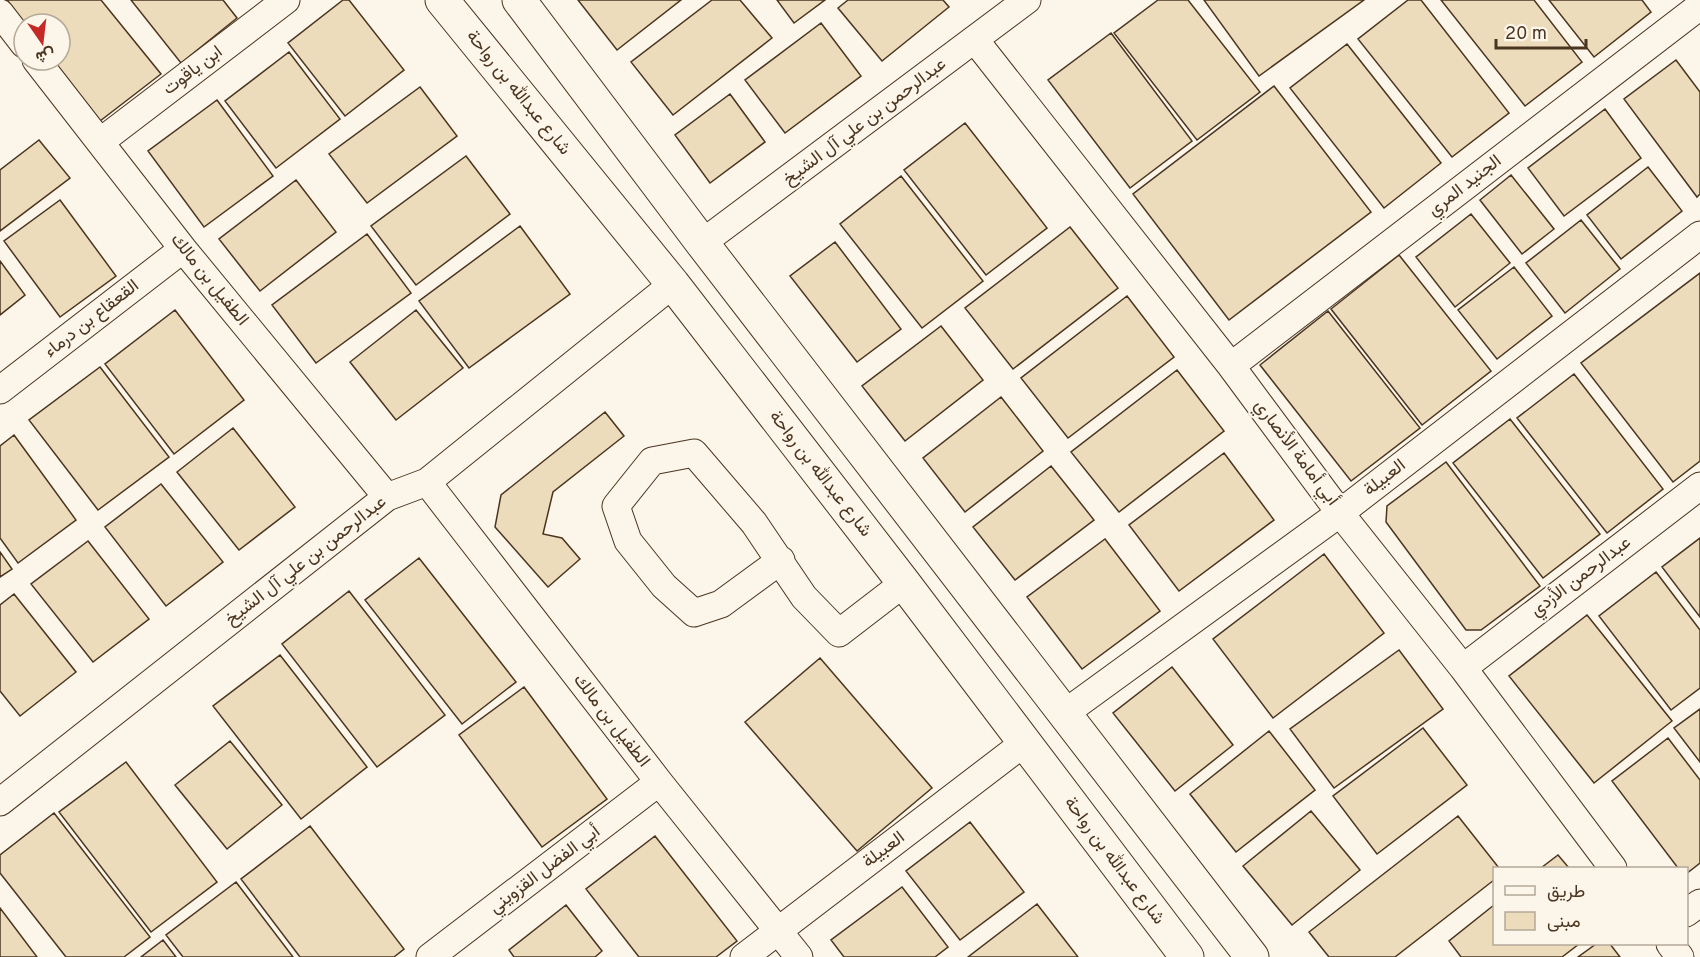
<svg xmlns="http://www.w3.org/2000/svg" width="1700" height="957" font-family="Overpass,Vazirmatn,sans-serif">
	<style>
		.building { fill: #ecdcbc; stroke: #4a3520; stroke-width: 1.5 }
		.lines { fill: none; stroke-linecap: round; stroke-linejoin: round }
		.street-casing { stroke: #4a3520; stroke-width: 29 }
		.secondary-casing { stroke: #4a3520; stroke-width: 35 }
		.street { stroke: #fbf6e9; stroke-width: 27 }
		.secondary { stroke: #fbf6e9; stroke-width: 33 }
		.labels { text-anchor: middle; dominant-baseline: central; stroke-width: 4.5; stroke-linejoin: round; paint-order: stroke }
		.street-label { font-size: 18px; fill: #4a3520; stroke: #fbf6e9 }
	</style>
	<rect width="100%" height="100%" fill="#fbf6e9"/>
	<path class="building" d="M7 0H101L161 74 100 121 53 60H60V24H25Z
		M131 0H223L237 18 181 63Z
		M343 0H349L404 70 345 116 288 43Z
		M578 0H681L617 50Z
		M712 0H740L772 38 673 115 631 62Z
		M777 0H825L794 23Z
		M848 0H943L949 7 882 61 838 8Z
		M1158 0H1188L1260 92 1197 140 1114 33Z
		M1204 0H1364L1259 76Z
		M1408 0H1421L1509 113 1452 157 1358 39Z
		M1441 0H1534L1582 62 1525 106Z
		M1549 0H1642L1651 12 1594 57Z
		M821 23 861 76 785 133 745 80Z
		M1111 33 1192 141 1130 188 1048 80Z
		M1347 44 1441 163 1384 208 1290 88Z
		M289 52 340 119 276 168 225 101Z
		M1676 60 1700 92V194L1697 197 1624 99Z
		M1274 86 1371 212 1229 320 1133 194Z
		M420 87 457 136 367 203 329 154Z
		M730 94 765 142 710 183 675 135Z
		M217 100 273 176 204 227 148 151Z
		M1605 109 1641 158 1564 216 1528 168Z
		M965 123 1047 228 986 275 904 170Z
		M39 140 70 178 0 231V170Z
		M466 156 510 214 416 285 371 226Z
		M1648 167 1682 211 1621 259 1587 215Z
		M1511 175 1554 229 1522 254 1480 200Z
		M901 176 983 281 922 328 840 224Z
		M296 180 336 232 260 291 219 239Z
		M60 200 116 276 60 317 4 241Z
		M1471 214 1510 263 1455 307 1416 257Z
		M1581 220 1620 269 1565 313 1526 263Z
		M520 226 570 294 469 368 419 301Z
		M1070 227 1118 288 1013 369 965 308Z
		M367 234 411 293 316 363 272 305Z
		M835 242 901 329 857 362 790 276Z
		M1399 255 1491 371 1422 425 1331 309Z
		M0 261 25 295 0 315Z
		M1514 267 1552 316 1497 359 1458 310Z
		M1700 273V461L1673 482 1581 363Z
		M1127 296 1174 357 1068 438 1021 378Z
		M175 310 244 400 174 454 105 364Z
		M416 310 463 368 396 420 350 362Z
		M1328 311 1420 428 1351 481 1260 365Z
		M941 326 983 380 905 441 862 386Z
		M100 367 169 457 98 510 29 420Z
		M1177 370 1224 431 1119 512 1071 452Z
		M1574 374 1663 489 1607 533 1517 418Z
		M1001 397 1043 451 965 512 923 458Z
		M605 412 624 436 553 492 543 534 562 538 580 559 548 587 495 527 501 495Z
		M1510 419 1600 534 1543 578 1453 463Z
		M233 428 295 507 239 550 177 472Z
		M14 435 76 520 18 563 0 538V446Z
		M1224 453 1274 520 1179 591 1129 525Z
		M1446 462 1540 586 1481 630H1466L1386 522 1387 506Z
		M1051 466 1094 520 1015 580 973 527Z
		M161 484 223 562 166 606 105 527Z
		M1700 538V617L1662 567Z
		M1105 539 1160 611 1082 669 1027 597Z
		M88 541 149 619 93 662 31 584Z
		M0 552 12 569 0 577Z
		M1324 554 1384 633 1273 718 1213 639Z
		M419 558 516 682 462 724 365 600Z
		M1656 572 1700 630V688L1671 710 1599 616Z
		M349 591 445 715 377 767 282 644Z
		M14 594 76 672 20 716 0 691V605Z
		M1587 615 1672 721 1594 783 1509 676Z
		M1399 650 1443 709 1334 788 1290 729Z
		M280 655 367 767 301 819 213 706Z
		M820 658 932 788 857 851 745 722Z
		M1172 667 1233 745 1175 791 1113 713Z
		M524 687 607 799 542 847 459 735Z
		M1700 709V762L1674 728Z
		M1423 728 1467 785 1377 854 1333 796Z
		M1269 731 1315 790 1236 852 1190 794Z
		M1668 738 1700 780V863L1686 874V868H1678L1612 781Z
		M230 741 282 805 227 849 175 785Z
		M126 762 217 882 151 932 59 812Z
		M1311 811 1360 870 1292 925 1243 866Z
		M54 813 150 937 124 957H66L0 873V855Z
		M1458 816 1499 868H1494V880L1395 957H1329L1309 932Z
		M970 822 1024 892 960 940 906 871Z
		M310 826 404 949 394 957H300L241 879Z
		M655 836 737 941 716 957H639L586 889Z
		M1558 855 1569 868H1541Z
		M236 882 293 957H183L166 935Z
		M902 887 948 947 935 957H844L831 940Z
		M1037 904 1078 957H968Z
		M566 905 602 951 595 957H514L509 950Z
		M1494 905V944H1579L1562 957H1461L1449 941Z
		M0 908 37 957H0Z
		M163 940 176 957H141Z
		M1596 944H1610L1620 957H1578Z"/>
	<g class="lines">
		<g class="street-casing">
			<path id="street" d="M0 13 24 44
				M975 40 1231 366 1340 513 1463 668 1613 868
				M36 60 183 249 387 497
				M100 142 286 0
				M702 243 1027 0
				M1231 366 1700 6
				M0 390 183 249
				M427 482 659 782 799 957
				M781 560 721 604 694 613 664 586 628 541 616 506 652 461 694 453 754 523 804 597 839 633 904 583
				M1463 668 1700 486
				M1065 713 1340 513 1700 235
				M0 802 387 497 427 482 673 284
				M1686 913 1700 903
				M1670 944 1680 957
				M430 957 659 782
				M744 957 1024 743"/>
		</g>
		<g class="secondary-casing">
			<path id="secondary" d="M442 0 673 284 904 583 1187 957
				M519 0 702 243 1252 957"/>
		</g>
		<use href="#street" class="street"/>
		<use href="#secondary" class="secondary"/>
	</g>
	<g class="labels">
		<g class="street-label">
			<text transform="translate(193 71) rotate(-37)">ابن ياقوت</text>
			<text transform="translate(518 93) rotate(51)">شارع عبدالله بن رواحة</text>
			<text transform="translate(865 122) rotate(-37)">عبدالرحمن بن علي آل الشيخ</text>
			<text transform="translate(1465 186) rotate(-38)">الجنيد المري</text>
			<text transform="translate(209 280) rotate(51)">الطفيل بن مالك</text>
			<text transform="translate(92 319) rotate(-38)">القعقاع بن درماء</text>
			<text transform="translate(1296 453) rotate(53)">أبي أمامة الأنصاري</text>
			<text transform="translate(820 474) rotate(52)">شارع عبدالله بن رواحة</text>
			<text transform="translate(1385 478) rotate(-38)">العبيلة</text>
			<text transform="translate(306 561) rotate(-38)">عبدالرحمن بن علي آل الشيخ</text>
			<text transform="translate(1581 577) rotate(-37)">عبدالرحمن الأزدي</text>
			<text transform="translate(611 721) rotate(52)">الطفيل بن مالك</text>
			<text transform="translate(884 850) rotate(-37)">العبيلة</text>
			<text transform="translate(1114 861) rotate(53)">شارع عبدالله بن رواحة</text>
			<text transform="translate(545 870) rotate(-37)">أبي الفضل القزويني</text>
		</g>
	</g>
	<rect x="1493" y="867" width="195" height="78" fill="#fbf6e9" stroke="#b4a999" stroke-width="1.5"/>
	<rect x="1505" y="886" width="30" height="9" fill="#fbf6e9" stroke="#b4a999" stroke-width="1.5"/>
	<text x="1547" y="897" font-size="18" fill="#4a3520">طريق</text>
	<rect x="1505" y="912" width="30" height="18" fill="#ecdcbc" stroke="#b4a999" stroke-width="1.5"/>
	<text x="1547" y="927" font-size="18" fill="#4a3520">مبنى</text>
	<g transform="translate(42 42) rotate(166)"><circle r="28" fill="#fbf6e9" stroke="#b4a999" stroke-width="1.5"/>
	<path d="M0-4.5L10 22L0 15L-10 22Z" fill="#c62828"/>
	<text y="-9" font-size="16" font-weight="bold" text-anchor="middle" fill="#4a3520">ش</text>
	</g>
	<path d="M1496 39v9h90v-9" fill="none" stroke="#4a3520" stroke-width="3"/>
	<text x="1505" y="39" font-size="18" fill="#4a3520" stroke="#fbf6e9" stroke-width="4.5" paint-order="stroke">20 m</text>
</svg>
